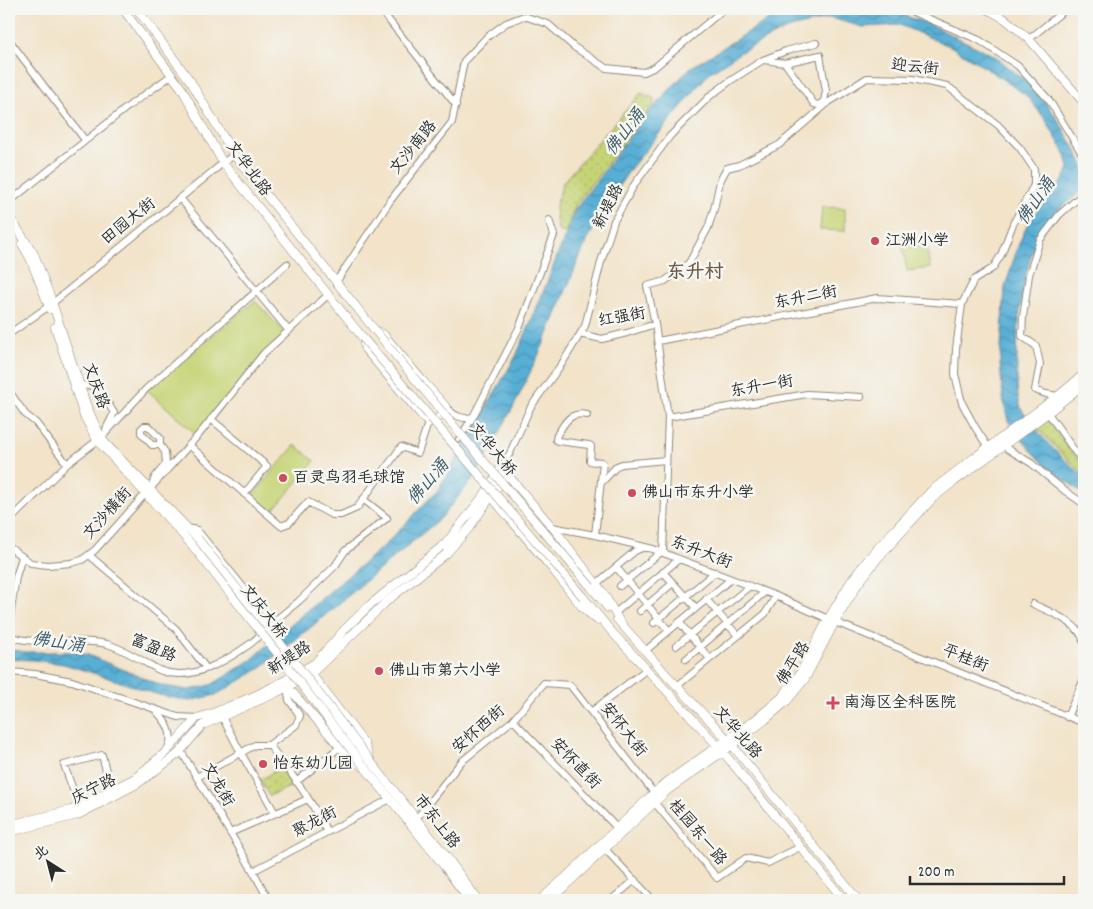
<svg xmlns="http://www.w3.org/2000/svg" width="1093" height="909" font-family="Dekko,'LXGW WenKai TC',sans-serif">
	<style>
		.grass { fill: #c6d476; stroke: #788050 }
		.park { fill: url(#park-dots); stroke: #788050 }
		.water { fill: url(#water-waves); stroke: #426d80 }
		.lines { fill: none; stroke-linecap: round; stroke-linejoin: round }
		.minor-casing { stroke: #8e877a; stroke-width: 8 }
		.major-casing { stroke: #8e877a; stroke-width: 9 }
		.minor { stroke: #fff; stroke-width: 6 }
		.major { stroke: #fff; stroke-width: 8 }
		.major-bridge-casing { stroke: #8e877a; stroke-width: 9; stroke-linecap: butt }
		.major-bridge { stroke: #fff; stroke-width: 8 }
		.poi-dot { fill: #d1495b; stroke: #f6f6f2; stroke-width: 2 }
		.labels { text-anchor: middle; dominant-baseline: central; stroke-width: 5; stroke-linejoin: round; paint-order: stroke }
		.street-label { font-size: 16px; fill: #2b2b2b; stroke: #f6f6f2 }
		.poi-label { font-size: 16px; fill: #2b2b2b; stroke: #f6f6f2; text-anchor: start }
		.water-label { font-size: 18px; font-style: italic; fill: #3b5966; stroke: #f6f6f2 }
		.quarter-label { font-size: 19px; font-weight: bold; fill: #6d5944; stroke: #f6f6f2 }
	</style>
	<defs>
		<pattern id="park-dots" width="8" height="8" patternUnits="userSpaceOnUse" patternTransform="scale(1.25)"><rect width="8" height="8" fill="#c6d476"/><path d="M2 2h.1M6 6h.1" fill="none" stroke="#aab666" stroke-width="1.8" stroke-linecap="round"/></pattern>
		<pattern id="water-waves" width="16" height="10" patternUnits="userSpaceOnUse" patternTransform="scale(1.25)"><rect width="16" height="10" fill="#58afd5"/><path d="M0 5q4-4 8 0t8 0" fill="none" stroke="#498fad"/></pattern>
	</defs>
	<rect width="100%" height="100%" fill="#f6f6f2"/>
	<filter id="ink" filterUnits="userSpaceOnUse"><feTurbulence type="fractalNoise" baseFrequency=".02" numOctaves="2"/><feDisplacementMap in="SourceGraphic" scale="10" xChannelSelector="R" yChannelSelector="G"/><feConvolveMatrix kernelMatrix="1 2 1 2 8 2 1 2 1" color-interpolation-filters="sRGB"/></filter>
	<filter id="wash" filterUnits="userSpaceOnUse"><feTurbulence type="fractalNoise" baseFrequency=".0096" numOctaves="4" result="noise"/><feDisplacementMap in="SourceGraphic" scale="20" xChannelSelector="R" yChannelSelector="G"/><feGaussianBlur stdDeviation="1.12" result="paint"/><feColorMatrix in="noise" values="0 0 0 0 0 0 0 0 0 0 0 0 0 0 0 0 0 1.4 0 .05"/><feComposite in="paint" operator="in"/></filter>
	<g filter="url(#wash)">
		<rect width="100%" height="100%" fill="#f2e3c9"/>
		<path class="grass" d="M822 207 845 208V231L820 230Z
			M926 242 930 268 907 271 903 246Z
			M255 301 286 334 264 354 198 436 146 389Z
			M295 445 315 461 272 512 252 496Z"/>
		<path class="park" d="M641 93 655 99 653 105 576 204 565 233 558 231 555 209 563 182Z
			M1047 419 1073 454 1084 463V474L1066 458 1036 427Z
			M280 768 292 786 269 796 260 780Z"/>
		<path class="water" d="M829 9 879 12 903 15 929 24 995 56 1016 73 1036 90 1057 118 1076 150 1084 168V189C1069 202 1051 213 1041 231 1034 243 1031 257 1027 271 1019 305 1016 340 1017 376 1017 387 1017 400 1022 410 1024 414 1028 418 1031 422 1046 444 1063 459 1084 476V494L1048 468 1028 447 1008 421 1003 398 1000 363 1005 287 1018 246 1027 225 1035 213 1063 181 1069 168 1066 155 1045 119 1027 96 998 76 952 47 900 25 863 27 830 18 786 29 741 52 709 73 631 168 605 207 584 247 545 341 516 402 476 475 441 518 311 627 259 669 216 695 189 701 159 695 112 679 64 664 34 660 9 659V649L25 652H71L88 655 163 686 189 690 211 685 251 660 290 625 385 545 438 490 516 356 540 300 576 208 648 113 690 68 768 20 793 11Z"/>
	</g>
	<g filter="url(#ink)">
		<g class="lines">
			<g class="minor-casing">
				<path id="minor" d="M380 9 456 105
					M906 9 979 40 1018 66 1049 100 1084 157
					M1029 39 1066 9
					M9 40 85 140
					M764 60 785 63 820 55 826 91 824 101 819 105 814 104 785 63
					M180 198 289 331
					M9 202 130 105 172 75
					M336 282 390 201 452 122 464 61 487 37 506 23 524 16 548 24 574 47 606 68 644 72 655 67 724 9
					M655 324 647 286 665 281 689 263 708 228 714 209 720 181 727 168 739 165 779 145 829 102 867 78 912 79 947 86 998 125 1020 148 1034 169V185L1013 224 1001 255 993 268 974 280 962 304 956 349 955 374 962 403 975 427 988 447
					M9 334 49 306 223 163 234 155
					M580 334 602 339 627 333 655 324 668 417 663 553
					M658 341 877 298 962 304
					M80 385 98 387 114 413 106 429
					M9 391 25 414 36 423 67 464
					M1058 396 1046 394 1035 390 1040 364 1036 346 1022 336 1023 317 1029 275 1040 240 1059 215 1084 193
					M447 408C455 416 462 420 473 417
					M1048 413 1076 453 1084 459
					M587 415C574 412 567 418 561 429 558 433 556 435 556 440L558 441 589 445 591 446 590 461C594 463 599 460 603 463L595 535
					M668 417 807 394 861 397
					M211 419 267 466 244 494
					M459 439 473 417 520 326 554 235 549 220
					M189 445 281 526 289 523 308 502 332 515H341L357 508 401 447 418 453 428 423
					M1003 446 1031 463 1065 491 1084 504
					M501 467 510 453 530 408 563 362 585 326 601 262 614 221 634 185 670 136 710 96 730 81 763 60 786 51 816 43
					M602 482 617 466 622 464 666 460
					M153 483 155 477 166 464 165 452 160 445V438L148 426H144L141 429V433L152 445H160
					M9 521 67 464 102 437 146 389 287 264
					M552 527 595 535 653 549 776 596 835 622 1084 723
					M9 547 31 563 48 565 71 563 82 560 95 550 201 432 264 353 328 295
					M89 555 176 629 206 668
					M616 567 669 631
					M663 572 696 608
					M596 584 635 551 644 547
					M620 586 661 552
					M706 599 738 636
					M1033 604C1050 612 1079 622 1084 642
					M640 611 673 583
					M615 613 679 559
					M679 622 710 659
					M9 623 16 577 22 557
					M272 623 299 601 335 566 345 551 387 518 363 499
					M654 623 715 572
					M9 636C40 647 75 637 107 644 121 648 136 657 148 664 153 666 157 670 162 671 192 682 226 661 250 644 258 638 265 630 272 623L197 530 187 528
					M676 646 750 586
					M645 651 731 579
					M686 659 765 592
					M9 672 35 674 72 681 178 717 197 718
					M677 686 765 614 776 596
					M156 711C166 721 175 735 168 748
					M591 712 647 669
					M222 717 241 753 275 813
					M1067 717 1084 679
					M513 720 617 828
					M269 745 296 725 300 716 289 700 287 686
					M181 751 253 871 265 893 268 900
					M197 777 255 745H269C291 772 312 801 327 832
					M296 782 340 747
					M654 802 717 878 746 858 768 863 800 847
					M79 806 64 765 102 755 111 790
					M416 819 461 762 513 720 544 683 570 685 654 793
					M230 833 308 799
					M605 849 653 900
					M253 871 390 799
					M611 900 635 880"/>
			</g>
			<g class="major-casing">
				<path id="major" d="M123 9 182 89 223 163 363 338 365 349 428 423C436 423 442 414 447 408L421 379 384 335 374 329 234 155 191 82 137 9
					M987 9 1005 19 1029 39 1084 103
					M9 216 34 254 51 299 86 404 96 427 105 443 198 539
					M22 244 30 258 50 309
					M55 327 84 416 97 440 191 544
					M489 494 554 571 582 607 597 620
					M591 587 608 608
					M583 597 611 631 718 746 844 900
					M617 619 664 672 727 739 858 900
					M309 671 364 743 371 762 450 861 478 900
					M288 687 347 755 366 769 444 866 469 900
					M197 718 213 713 254 696 282 682 315 663 345 629 371 604 446 543 466 518 484 495 501 467 559 535 604 594 620 622
					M9 825 71 810 135 778 166 752 197 718
					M9 832 78 815 137 784 178 754 203 725 276 693 311 674 386 602 446 554 470 527 507 473
					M540 900 568 875 654 793 664 784 756 719 782 697 799 675 828 619 851 581 873 553 931 491 975 457 1058 396 1084 374
					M550 900 668 790 731 746 765 720 787 701 805 679 835 622 858 584 878 558 933 498 955 481 1048 413 1084 384"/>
			</g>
			<use href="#minor" class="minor"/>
			<use href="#major" class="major"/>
			<g class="major-bridge-casing">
				<path id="major-bridge" d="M374 329 447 418 591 587
					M363 338 583 597
					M198 539 288 653 371 762
					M191 544 281 658 366 769"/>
			</g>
			<use href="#major-bridge" class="major-bridge"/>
		</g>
	</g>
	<g class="poi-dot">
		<circle cx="875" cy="241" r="5"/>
		<circle cx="283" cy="478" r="5"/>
		<circle cx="632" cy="493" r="5"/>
		<circle cx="379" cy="671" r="5"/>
		<path d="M830.5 695.5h5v5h5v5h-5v5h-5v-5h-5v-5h5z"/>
		<circle cx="263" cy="764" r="5"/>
	</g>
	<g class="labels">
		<g class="street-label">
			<text transform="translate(915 68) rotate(6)">迎云街</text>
			<text transform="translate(414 148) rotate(-51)">文沙南路</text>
			<text transform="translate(248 169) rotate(54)">文华北路</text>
			<text transform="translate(609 207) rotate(-64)">新堤路</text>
			<text transform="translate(129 222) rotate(-39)">田园大街</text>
			<text transform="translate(806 298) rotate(-11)">东升二街</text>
			<text transform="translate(622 318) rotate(-10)">红强街</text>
			<text transform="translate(95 386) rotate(70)">文庆路</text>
			<text transform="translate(762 387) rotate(-10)">东升一街</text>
			<text transform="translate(492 450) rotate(50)">文华大桥</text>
			<text transform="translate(108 514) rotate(-48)">文沙横街</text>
			<text transform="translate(701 553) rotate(21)">东升大街</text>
			<text transform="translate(263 612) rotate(52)">文庆大桥</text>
			<text transform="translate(153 649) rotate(23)">富盈路</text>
			<text transform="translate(290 659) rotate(-33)">新堤路</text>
			<text transform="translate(965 659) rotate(22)">平桂街</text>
			<text transform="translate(794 664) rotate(-58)">佛平路</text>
			<text transform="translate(479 730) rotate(-41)">安怀西街</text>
			<text transform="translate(623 730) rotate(52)">安怀大街</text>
			<text transform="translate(737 733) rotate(49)">文华北路</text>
			<text transform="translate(575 764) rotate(46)">安怀直街</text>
			<text transform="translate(217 785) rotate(59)">文龙街</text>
			<text transform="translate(94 790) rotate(-26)">庆宁路</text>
			<text transform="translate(436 822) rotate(52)">市东上路</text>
			<text transform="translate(315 823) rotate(-28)">聚龙街</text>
			<text transform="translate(697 833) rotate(50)">桂园东一路</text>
		</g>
		<g class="poi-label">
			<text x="885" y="241">江洲小学</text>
			<text x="293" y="478">百灵鸟羽毛球馆</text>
			<text x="642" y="493">佛山市东升小学</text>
			<text x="389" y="671">佛山市第六小学</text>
			<text x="844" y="703">南海区全科医院</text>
			<text x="273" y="764">怡东幼儿园</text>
		</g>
		<g class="water-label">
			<text transform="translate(626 133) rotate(-52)">佛山涌</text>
			<text transform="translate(1037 202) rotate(-55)">佛山涌</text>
			<text transform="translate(429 483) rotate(-49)">佛山涌</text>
			<text transform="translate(58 644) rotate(9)">佛山涌</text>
		</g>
		<g class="quarter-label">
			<text x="695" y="273">东升村</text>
		</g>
	</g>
	<rect width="1093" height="909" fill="none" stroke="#f6f6f2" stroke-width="30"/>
	<g transform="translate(48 862) rotate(324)" stroke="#f6f6f2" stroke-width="4" paint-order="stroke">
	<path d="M0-4L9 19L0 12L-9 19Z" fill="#2b2b2b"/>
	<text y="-8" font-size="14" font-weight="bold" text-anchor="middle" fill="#2b2b2b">北</text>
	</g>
	<path d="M910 876v8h154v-8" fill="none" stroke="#2b2b2b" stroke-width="2.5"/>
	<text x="918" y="876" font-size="15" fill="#2b2b2b" stroke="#f6f6f2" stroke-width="4" paint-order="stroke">200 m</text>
</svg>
